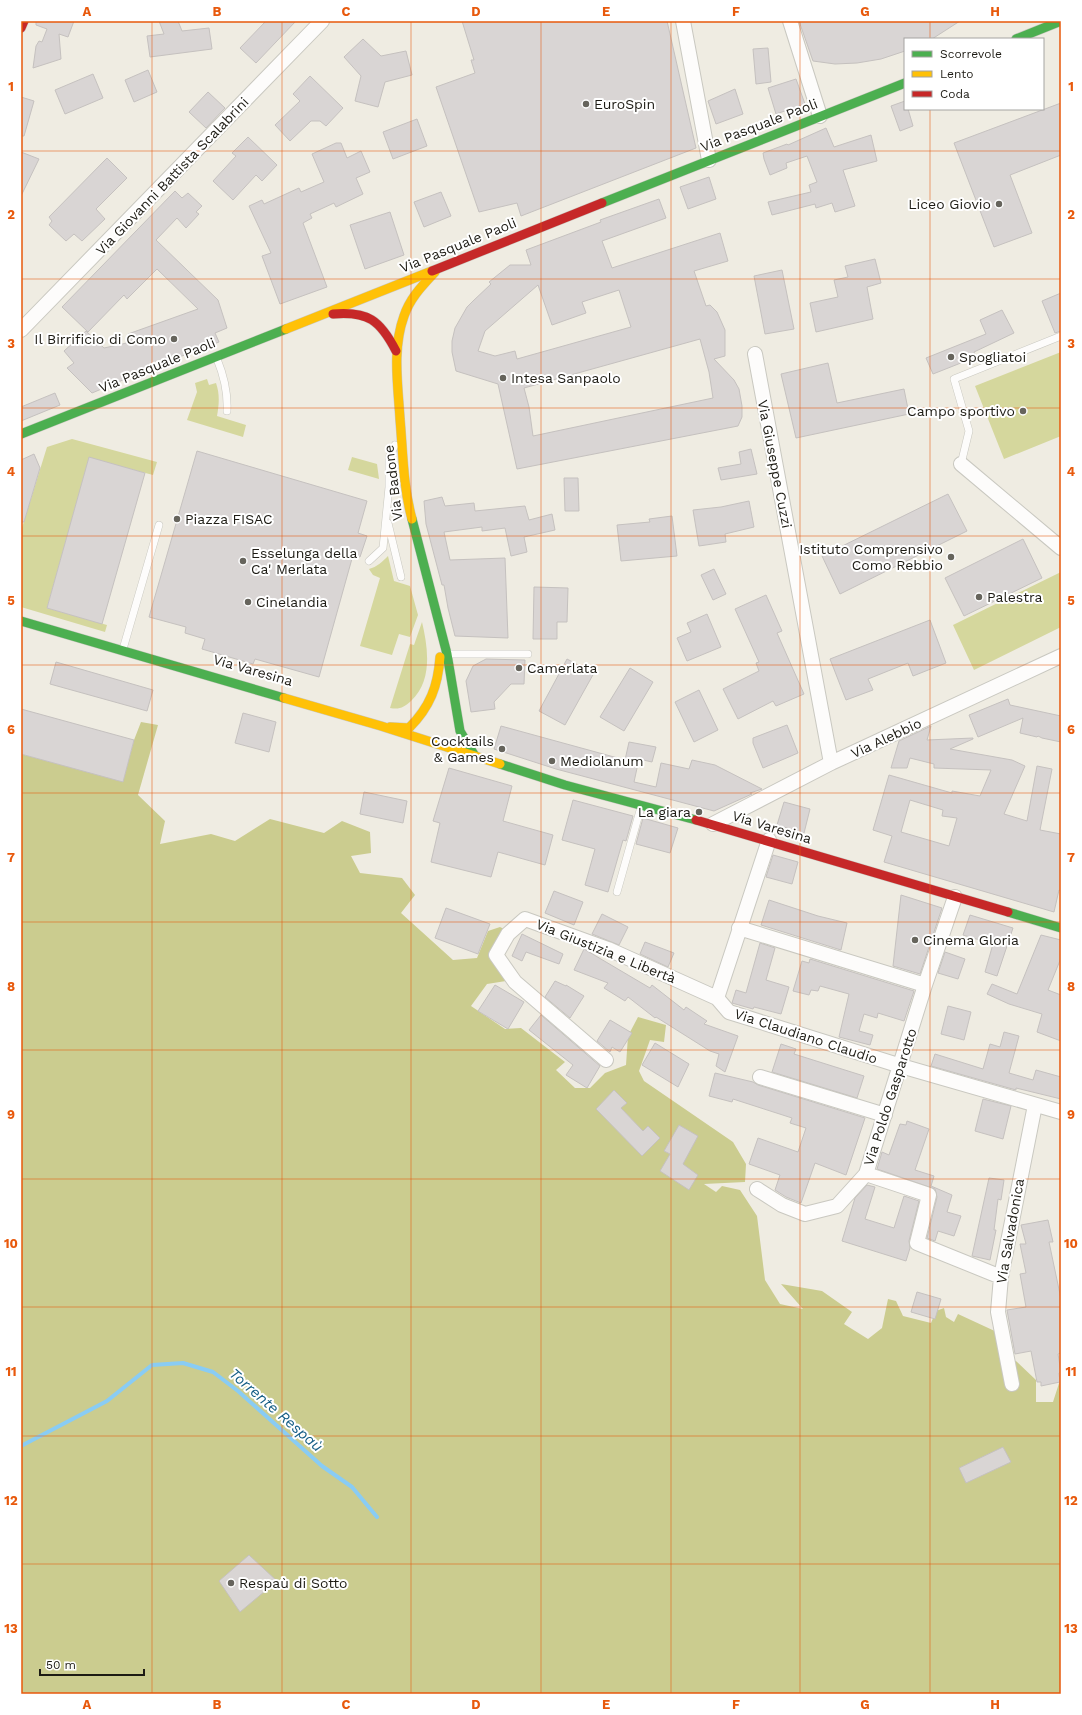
<svg xmlns="http://www.w3.org/2000/svg" width="1082" height="1715" font-family="'Work Sans',sans-serif">
	<style>
		.green { fill: #d5d79d }
		.forest { fill: #cbcc8f }
		.lines { fill: none; stroke-linecap: round; stroke-linejoin: round }
		.stream { stroke: #89ccf4; stroke-width: 4 }
		.building { fill: #d9d5d4; stroke: #c5c1bf; fill-rule: evenodd }
		.lane-casing { stroke: #c9c8c0; stroke-width: 8 }
		.street-casing { stroke: #c9c8c0; stroke-width: 16 }
		.fast-casing { stroke: #c9c8c0; stroke-width: 10 }
		.slow-casing { stroke: #c9c8c0; stroke-width: 10 }
		.jam-casing { stroke: #c9c8c0; stroke-width: 10 }
		.lane { stroke: #fdfcfb; stroke-width: 7 }
		.street { stroke: #fdfcfb; stroke-width: 14 }
		.fast { stroke: #4caf50; stroke-width: 9 }
		.slow { stroke: #ffc107; stroke-width: 9 }
		.jam { stroke: #c62828; stroke-width: 9 }
		.grid { fill: none; stroke: #e8590c; stroke-width: 1; stroke-opacity: 0.55 }
		.poi-dot { fill: #66645c; stroke: #fff; stroke-width: 1.5 }
		.labels { text-anchor: middle; dominant-baseline: central; stroke-width: 4; stroke-linejoin: round; paint-order: stroke }
		.poi-label { font-size: 14px; fill: #1d1b14; stroke: #fff; text-anchor: start }
		.street-label { font-size: 14px; fill: #1d1b14; stroke: #fff }
		.water-label { font-size: 15px; font-style: italic; fill: #145d85; stroke: #fff }
		.neatline { fill: none; stroke: #e8590c; stroke-width: 1.5 }
		.grid-label { font-size: 13px; text-anchor: middle; font-weight: bold; fill: #e8590c }
	</style>
	<rect width="100%" height="100%" fill="#efece2"/>
	<path class="green" d="M1061 352V436L1004 459 975 386Z
		M207 379 209 385 216 383C220 394 219 405 217 416L246 425 243 437 187 420 197 392 195 383Z
		M72 439 157 462 153 475 89 458 47 608 107 625 105 632 21 607V531L47 447Z
		M352 457 377 464 379 479 348 470Z
		M388 556 394 581 410 586 418 615 410 637 399 634 392 655 360 646 380 578 373 575 369 569C377 567 382 562 388 556Z
		M1061 572V627L974 670 953 625Z
		M422 622C428 648 433 680 411 701 404 707 400 710 390 708L410 644 414 645Z"/>
	<path class="forest" d="M141 722 158 725 138 795 165 821 160 844 211 834 235 841 270 819 324 833 342 821 370 832 371 853 351 856 360 873 402 878 415 895 401 913 453 960 477 958 488 931 500 927 508 931 500 955 506 981 487 984 471 1006 505 1029 521 1028 565 1062 556 1070 575 1088H590L605 1073 626 1065 628 1036 638 1017 666 1025 664 1042 650 1040 639 1071 644 1081 733 1142 746 1164 745 1182 704 1184 716 1192 722 1186 740 1190 757 1216 765 1280 780 1304 803 1309 781 1284 822 1291 852 1312 844 1324 868 1339 882 1328 888 1299 896 1301 903 1316 931 1323 936 1311 944 1308 946 1317 954 1322 958 1314 999 1333 1001 1359 1016 1361 1036 1380V1402H1053L1061 1377V1694H21V754L123 781 134 740Z"/>
	<g class="lines">
		<path class="stream" d="M21 1446 107 1401 152 1365 183 1363 213 1372 238 1391 322 1466 352 1487 377 1517"/>
	</g>
	<path class="building" d="M36 21H74L68 37 59 34 61 59 33 68 36 46 39 41 42 42 47 29 36 25Z
		M159 21H178L182 31 209 28 212 49 150 57 147 36 164 34Z
		M266 21H296L256 63 240 48Z
		M462 21H667L696 148 521 216 517 203 479 212 436 87 475 73 471 60H474Z
		M799 21H960L932 39H905V51L881 59 857 63 835 64 813 61Z
		M363 39 381 56 406 51 412 75 385 82 378 107 355 101 361 76 344 57Z
		M768 48 771 82 756 84 753 49Z
		M148 70 157 92 134 102 125 80Z
		M93 74 103 98 65 114 55 90Z
		M310 76 343 108 326 126 320 121H311L290 141 275 125 300 101 293 94Z
		M796 79 805 104 776 114 768 88Z
		M735 89 743 114 716 124 708 101Z
		M208 92 225 108 206 128 189 112Z
		M21 97 34 101 24 136H21Z
		M905 101V109H908L913 126 900 131 891 106Z
		M1061 103V155L1010 175 1032 233 994 247 954 143Z
		M417 119 427 146 393 159 383 132Z
		M826 128 834 147 871 135 877 161 843 170 855 206 835 212 832 203 816 208 815 204 772 215 768 202 811 192 809 185 817 182 807 156 786 163 787 168 770 175 764 159 763 153 787 144 788 145Z
		M248 137 277 165 262 181 256 175 233 200 213 181 236 156 232 153Z
		M336 143H341L347 158 361 151 370 172 356 178 363 194 336 207 334 203 310 214 312 218 303 223 327 287 280 304 262 256 271 253 249 206 262 200 264 204 299 188 301 192 324 182 312 154Z
		M21 152 39 159 21 196Z
		M107 158 127 178 96 209 105 219 82 241 74 234 66 241 49 225 52 221 49 217Z
		M709 177 716 199 688 209 680 187Z
		M175 191 182 198 188 193 202 206 196 212 199 214 186 228 177 218 156 240 218 300 227 328 215 333 219 342 129 376 130 377 92 393 67 368 74 363 64 351 86 331 104 348 131 342 128 334 198 309 157 269 127 299 124 295 88 332 62 307Z
		M441 192 451 216 424 227 414 202Z
		M659 199 666 218 602 241 612 268 720 233 728 261 694 271 706 306 710 305 717 312 725 330V356L714 359 734 380 739 389 742 406V417L738 426 517 469 498 384 456 371 452 352V341L455 328 467 307 473 301 491 284 489 282 510 265H531L526 250 601 222 600 220ZM538 285 552 325 586 313 582 302 619 290 631 327 517 359 515 351 495 356 478 351 485 331ZM700 339 709 372 713 398 533 436 529 407 524 388Z
		M390 212 404 255 365 269 350 225Z
		M875 259 881 283 867 287 873 319 816 332 810 303 838 297 834 280 848 277 845 266Z
		M782 270 794 329 765 334 754 276Z
		M1061 293V331L1055 333 1042 301Z
		M1002 310 1014 333 974 352 976 357 933 374 926 358 986 334 980 320Z
		M828 363 837 403 904 389 909 414 796 438 781 374Z
		M55 393 60 405 21 421V407Z
		M751 449 757 474 721 480 718 468 741 464 739 452Z
		M197 451 367 501 358 533 367 536 360 557 353 555 319 677 255 659 253 664 202 649 205 639 185 633 186 627 149 617Z
		M34 454 40 468 24 522H21V460Z
		M89 457 145 473 102 624 47 608Z
		M564 478H578L579 511H565Z
		M948 494 967 531 840 594 822 556Z
		M442 497 445 506 474 503 475 511 525 506 529 520 552 514 555 530 524 537 527 552 511 556 505 528 482 531V527L444 532 450 560 505 558 508 638 455 636 448 608 444 585H442L426 524 424 501Z
		M749 501 754 527 725 534 726 542 699 546 693 510 721 507Z
		M672 516 677 556 621 561 617 525 650 522 649 519Z
		M1023 539 1042 578 964 616 945 578Z
		M714 569 726 594 713 600 701 575Z
		M534 587 568 588 567 622H557V639H533Z
		M766 595 782 631 777 633 804 694 776 706 773 701 738 719 723 689 759 671 756 663 759 662 735 609Z
		M707 614 721 647 687 661 677 638 691 632 687 623Z
		M930 620 946 663 913 676 908 663 868 679 873 690 846 700 830 659Z
		M486 659 525 660 524 684H511L494 702 495 709 471 712 466 681 473 666Z
		M567 659 594 673 565 725 539 711Z
		M56 662 153 690 147 711 50 684Z
		M630 668 653 682 624 731 600 717Z
		M699 690 718 730 694 742 675 702Z
		M1008 699 1010 705 1061 716V742L1042 738 1038 736 1037 737 1020 733 1023 718 978 737 969 715Z
		M21 709 134 740 123 782 21 754Z
		M243 713 276 722 269 752 235 743Z
		M787 725 798 753 763 768 753 743V738Z
		M501 726 625 760 629 742 656 747 652 762 639 759 634 782 656 787 661 763 689 769 692 760 715 765 762 789 750 793 752 794 714 811 556 769 494 749Z
		M931 726 927 740 973 738V739L950 749 1012 760 1025 766 1004 814 1027 821 1037 766 1052 769 1040 830 1061 834V891L1059 890 1054 912 884 862 892 836 873 830 889 775 952 793V791L980 796 991 770 934 768V764L910 758 907 768H891L899 741ZM910 800 943 810 942 816 957 818 949 846 901 832Z
		M449 768 512 786 503 821 553 835 545 865 498 852 491 877 431 862 440 823 433 821Z
		M364 792 407 801 403 823 360 814Z
		M573 800 633 816 626 841 623 840 608 892 585 885 595 849 562 840Z
		M784 802 810 809 804 833 777 825Z
		M643 818 678 828 670 853 636 844Z
		M773 855 798 862 792 884 766 877Z
		M554 891 583 902 574 925 545 913Z
		M901 895 942 908 920 974 893 966Z
		M769 900 818 916 847 923 841 950 761 925Z
		M446 908 490 924 478 954 435 938Z
		M602 914 628 927 619 945 592 934Z
		M970 915 1013 928 997 976 985 972 993 944 963 935Z
		M522 934 563 954 559 964 526 952 522 961 512 956Z
		M1041 935 1061 940V958L1048 990 1061 995V1041L1037 1032 1042 1014 1009 1004 987 994 992 984 1017 994Z
		M645 942 674 953 668 967 640 954Z
		M760 943 775 948 766 980 789 987 781 1014 754 1007 753 1009 732 1003 736 990 746 993Z
		M584 949 650 988 652 985 684 1010 686 1007 707 1021 704 1024 738 1036 725 1072 716 1066 719 1054 710 1051 656 1017 655 1018 628 997 625 1001 604 988 608 983 574 970Z
		M945 952 965 959 958 979 938 973Z
		M810 959 914 991 904 1021 878 1013 877 1018 864 1014 859 1031 873 1035 870 1045 839 1037 849 994 820 986 818 991 811 990 809 995 793 991 802 961 809 963Z
		M555 981 566 986V985L584 996 570 1018 545 997Z
		M495 985 524 1002 508 1029 478 1011Z
		M948 1006 971 1012 964 1040 941 1034Z
		M541 1015 600 1066 587 1088 566 1075 573 1065 529 1030Z
		M610 1020 632 1033 620 1052 612 1047 610 1052 597 1041Z
		M1004 1032 1019 1036 1009 1073 1033 1080 1036 1070 1061 1077V1099L1016 1088V1090L931 1066 935 1054 983 1069 990 1044 1000 1047Z
		M655 1043 689 1064 678 1087 642 1065Z
		M781 1044 796 1049 794 1054 864 1076 857 1098 772 1072Z
		M715 1073 753 1082 758 1085 865 1118 846 1175 815 1163 801 1203 786 1197 775 1190 780 1175 749 1164 758 1138 798 1152 806 1128 790 1123 792 1118 733 1099 732 1102 709 1096Z
		M614 1090 627 1103 621 1108 643 1131 648 1126 660 1138 642 1156 596 1109Z
		M983 1099 1011 1106 1003 1139 975 1131Z
		M907 1121 929 1129 915 1170 934 1176 931 1186 952 1195 947 1212 961 1216 954 1236 938 1231 935 1241 927 1238 937 1197 935 1189 877 1169 882 1152 889 1155 900 1124 906 1125Z
		M679 1125 698 1136 683 1164 698 1175 689 1190 660 1171 670 1154 664 1151Z
		M989 1178 1004 1180 1001 1200 998 1199 994 1230H996L990 1260 972 1256Z
		M867 1185 875 1187 865 1219 894 1228 904 1196 919 1201 909 1241 910 1248 906 1261 842 1241 855 1198Z
		M1048 1220 1053 1242H1049L1061 1299V1353L1058 1354 1061 1372 1059 1373 1060 1382 1041 1386V1382H1037L1031 1351 1015 1354 1007 1310 1026 1307 1020 1274 1026 1273 1020 1244H1026L1021 1225Z
		M917 1292 941 1299 935 1319 911 1312Z
		M1003 1447 1011 1462 966 1483 959 1468Z
		M249 1555 277 1581 240 1612 219 1581Z"/>
	<g class="lines">
		<g class="lane-casing">
			<path id="lane" d="M217 359C224 376 228 392 227 411
				M961 464 969 431 954 379 1061 336
				M388 523 401 577
				M369 561 383 548 389 487V458L395 445
				M123 649 159 525
				M449 654H528
				M617 892 641 807"/>
		</g>
		<g class="street-casing">
			<path id="street" d="M683 21 709 160
				M790 21 820 116
				M21 330 322 21
				M755 354 831 763
				M961 464 1061 548
				M713 824 831 763 1061 656
				M739 928 925 985
				M717 998 769 840
				M606 1060 515 982 496 955 508 934 525 919 608 949 717 998 729 1012 901 1066 1061 1112
				M760 1077 885 1115
				M866 1174 929 1195 917 1243 1001 1277
				M757 1189 782 1205 805 1214 837 1206 866 1174 925 985 955 897
				M1012 1384 998 1312 1001 1277 1035 1105"/>
		</g>
		<g class="fast-casing">
			<path id="fast" d="M1016 39 1061 21
				M602 203 905 83
				M21 434 286 329
				M412 519 447 654 460 731 475 756
				M21 621 284 698
				M500 764 565 785 696 820
				M1008 912 1061 928"/>
		</g>
		<g class="slow-casing">
			<path id="slow" d="M286 329 432 271
				M412 519C403 486 403 453 400 419 398 385 392 349 404 316 410 298 422 286 435 272
				M284 698 381 726 500 764
				M390 727 409 728C430 707 438 686 440 657"/>
		</g>
		<g class="jam-casing">
			<path id="jam" d="M21 28 24 21
				M432 271 602 203
				M333 314C368 311 380 320 396 351
				M696 820 1008 912"/>
		</g>
		<use href="#lane" class="lane"/>
		<use href="#street" class="street"/>
		<use href="#fast" class="fast"/>
		<use href="#slow" class="slow"/>
		<use href="#jam" class="jam"/>
	</g>
	<path class="grid" d="M152 21V1694M282 21V1694M411 21V1694M541 21V1694M671 21V1694M800 21V1694M930 21V39M930 109V1694M21 151H1061M21 279H1061M21 408H1061M21 536H1061M21 665H1061M21 793H1061M21 922H1061M21 1050H1061M21 1179H1061M21 1307H1061M21 1436H1061M21 1564H1061"/>
	<g class="poi-dot">
		<circle cx="586" cy="104" r="4"/>
		<circle cx="999" cy="204" r="4"/>
		<circle cx="174" cy="339" r="4"/>
		<circle cx="951" cy="357" r="4"/>
		<circle cx="503" cy="378" r="4"/>
		<circle cx="1023" cy="411" r="4"/>
		<circle cx="177" cy="519" r="4"/>
		<circle cx="951" cy="557" r="4"/>
		<circle cx="243" cy="561" r="4"/>
		<circle cx="979" cy="597" r="4"/>
		<circle cx="248" cy="602" r="4"/>
		<circle cx="519" cy="668" r="4"/>
		<circle cx="502" cy="749" r="4"/>
		<circle cx="552" cy="761" r="4"/>
		<circle cx="699" cy="812" r="4"/>
		<circle cx="915" cy="940" r="4"/>
		<circle cx="231" cy="1583" r="4"/>
	</g>
	<g class="labels">
		<g class="poi-label">
			<text x="594" y="104">EuroSpin</text>
			<text x="991" y="204" text-anchor="end">Liceo Giovio</text>
			<text x="166" y="339" text-anchor="end">Il Birrificio di Como</text>
			<text x="959" y="357">Spogliatoi</text>
			<text x="511" y="378">Intesa Sanpaolo</text>
			<text x="1015" y="411" text-anchor="end">Campo sportivo</text>
			<text x="185" y="519">Piazza FISAC</text>
			<text x="943" y="549" text-anchor="end">Istituto Comprensivo<tspan x="943" dy="16">Como Rebbio</tspan></text>
			<text x="251" y="553">Esselunga della<tspan x="251" dy="16">Ca' Merlata</tspan></text>
			<text x="987" y="597">Palestra</text>
			<text x="256" y="602">Cinelandia</text>
			<text x="527" y="668">Camerlata</text>
			<text x="494" y="741" text-anchor="end">Cocktails<tspan x="494" dy="16">&amp; Games</tspan></text>
			<text x="560" y="761">Mediolanum</text>
			<text x="691" y="812" text-anchor="end">La giara</text>
			<text x="923" y="940">Cinema Gloria</text>
			<text x="239" y="1583">Respaù di Sotto</text>
		</g>
		<g class="street-label">
			<text transform="translate(759 125) rotate(-21)">Via Pasquale Paoli</text>
			<text transform="translate(172 176) rotate(-46)">Via Giovanni Battista Scalabrini</text>
			<text transform="translate(458 245) rotate(-22)">Via Pasquale Paoli</text>
			<text transform="translate(157 365) rotate(-22)">Via Pasquale Paoli</text>
			<text transform="translate(775 464) rotate(79)">Via Giuseppe Cuzzi</text>
			<text transform="translate(393 483) rotate(-97)">Via Badone</text>
			<text transform="translate(253 670) rotate(16)">Via Varesina</text>
			<text transform="translate(886 738) rotate(-25)">Via Alebbio</text>
			<text transform="translate(772 827) rotate(17)">Via Varesina</text>
			<text transform="translate(606 951) rotate(22)">Via Giustizia e Libertà</text>
			<text transform="translate(806 1036) rotate(18)">Via Claudiano Claudio</text>
			<text transform="translate(890 1097) rotate(-72)">Via Poldo Gasparotto</text>
			<text transform="translate(1010 1231) rotate(-80)">Via Salvadonica</text>
		</g>
		<g class="water-label">
			<text transform="translate(276 1410) rotate(41)">Torrente Respaù</text>
		</g>
	</g>
	<rect width="1082" height="1715" fill="none" stroke="#ffffff" stroke-width="44"/>
	<rect x="904" y="38" width="140" height="72" fill="#ffffff" stroke="#a5a4a1"/>
	<rect x="912" y="51" width="20" height="6" fill="#4caf50" stroke="#a5a4a1"/>
	<text x="940" y="58" font-size="12" fill="#1d1b14">Scorrevole</text>
	<rect x="912" y="71" width="20" height="6" fill="#ffc107" stroke="#a5a4a1"/>
	<text x="940" y="78" font-size="12" fill="#1d1b14">Lento</text>
	<rect x="912" y="91" width="20" height="6" fill="#c62828" stroke="#a5a4a1"/>
	<text x="940" y="98" font-size="12" fill="#1d1b14">Coda</text>
	<path d="M40 1669v6h104v-6" fill="none" stroke="#1d1b14" stroke-width="2"/>
	<text x="46" y="1669" font-size="12" fill="#1d1b14" stroke="#ffffff" stroke-width="3" paint-order="stroke">50 m</text>
	<rect x="22" y="22" width="1038" height="1671" class="neatline"/>
	<g class="grid-label">
		<text x="87" y="16">A</text>
		<text x="217" y="16">B</text>
		<text x="346" y="16">C</text>
		<text x="476" y="16">D</text>
		<text x="606" y="16">E</text>
		<text x="736" y="16">F</text>
		<text x="865" y="16">G</text>
		<text x="995" y="16">H</text>
		<text x="11" y="91">1</text>
		<text x="1071" y="91">1</text>
		<text x="11" y="219">2</text>
		<text x="1071" y="219">2</text>
		<text x="11" y="348">3</text>
		<text x="1071" y="348">3</text>
		<text x="11" y="476">4</text>
		<text x="1071" y="476">4</text>
		<text x="11" y="605">5</text>
		<text x="1071" y="605">5</text>
		<text x="11" y="734">6</text>
		<text x="1071" y="734">6</text>
		<text x="11" y="862">7</text>
		<text x="1071" y="862">7</text>
		<text x="11" y="991">8</text>
		<text x="1071" y="991">8</text>
		<text x="11" y="1119">9</text>
		<text x="1071" y="1119">9</text>
		<text x="11" y="1248">10</text>
		<text x="1071" y="1248">10</text>
		<text x="11" y="1376">11</text>
		<text x="1071" y="1376">11</text>
		<text x="11" y="1505">12</text>
		<text x="1071" y="1505">12</text>
		<text x="11" y="1633">13</text>
		<text x="1071" y="1633">13</text>
		<text x="87" y="1709">A</text>
		<text x="217" y="1709">B</text>
		<text x="346" y="1709">C</text>
		<text x="476" y="1709">D</text>
		<text x="606" y="1709">E</text>
		<text x="736" y="1709">F</text>
		<text x="865" y="1709">G</text>
		<text x="995" y="1709">H</text>
	</g>
</svg>
